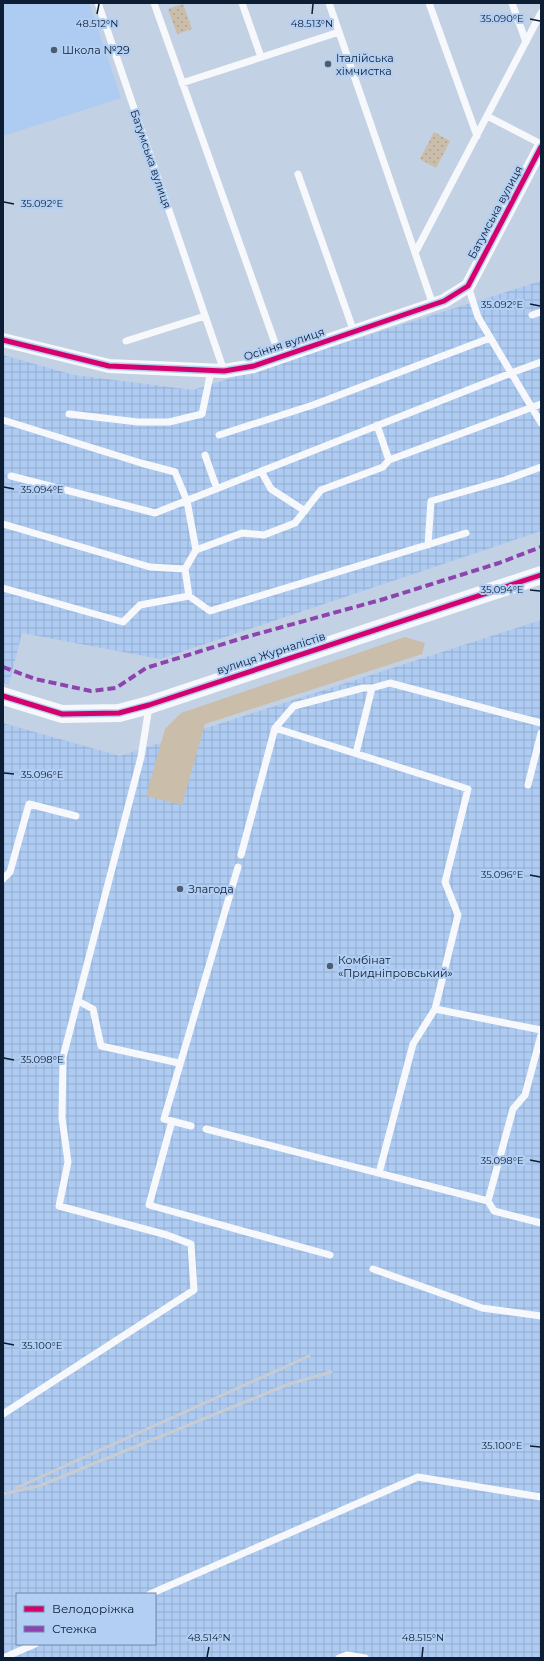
<svg xmlns="http://www.w3.org/2000/svg" width="544" height="1661" font-family="Montserrat,sans-serif">
	<style>
		.built { fill: #aecbf1 }
		.industrial { fill: url(#industrial-grid); fill-rule: evenodd }
		.grass { fill: #cabdaa }
		.park { fill: url(#park-dots) }
		.lines { fill: none; stroke-linecap: round; stroke-linejoin: round }
		.service { stroke: #f6f8fb; stroke-width: 7 }
		.minor { stroke: #f6f8fb; stroke-width: 14 }
		.tertiary { stroke: #f6f8fb; stroke-width: 18 }
		.rail { stroke: #c7ccd2; stroke-width: 3 }
		.quiet { stroke: #8e44ad; stroke-width: 4; stroke-dasharray: 8 4; stroke-linecap: butt }
		.cycleway-casing { stroke: #b3cff3; stroke-width: 8 }
		.cycleway { stroke: #d6006c; stroke-width: 5 }
		.ticks { fill: none; stroke: #0d1e34; stroke-width: 1.5 }
		.poi-dot { fill: #4c5d72; stroke: #b3cff3; stroke-width: 1.5 }
		.labels { text-anchor: middle; dominant-baseline: central; stroke-width: 4; stroke-linejoin: round; paint-order: stroke }
		.poi-label { font-size: 11px; fill: #0d1e34; stroke: #b3cff3; text-anchor: start }
		.street-label { font-size: 11px; fill: #0d1e34; stroke: #b3cff3 }
		.ticks-label { font-size: 10px; text-anchor: middle; fill: #0d1e34; stroke: #b3cff3; stroke-width: 4; stroke-linejoin: round; paint-order: stroke }
	</style>
	<defs>
		<pattern id="industrial-grid" width="8" height="8" patternUnits="userSpaceOnUse"><rect width="8" height="8" fill="#aecbf1"/><path d="M0 4h8M4 0v8" fill="none" stroke="#94aecf"/></pattern>
		<pattern id="park-dots" width="8" height="8" patternUnits="userSpaceOnUse"><rect width="8" height="8" fill="#cabdaa"/><path d="M2 2h.1M6 6h.1" fill="none" stroke="#aca293" stroke-width="1.8" stroke-linecap="round"/></pattern>
	</defs>
	<rect width="100%" height="100%" fill="#c2d1e4"/>
	<path class="built" d="M3 3H89L121 98 3 136Z"/>
	<path class="industrial" d="M541 281V531L160 659 22 633 9 684 3 683V355L74 375 193 390Z
		M541 620V1658H3V723L120 756ZM17 1594H155V1644H17Z"/>
	<path class="grass" d="M405 637 425 643 422 654 205 724 182 805 146 796 165 729 181 713Z"/>
	<path class="park" d="M183 4 192 29 177 34 168 9Z
		M434 132 450 141 436 168 420 159Z"/>
	<g class="lines">
		<path class="service" d="M98 3 224 371
			M154 3 280 357
			M242 3 261 57
			M329 3 433 305
			M429 3 477 136
			M512 3 526 42
			M182 83 339 32
			M487 116 541 144
			M298 174 354 332
			M415 253 541 13
			M468 286 478 317 541 423
			M532 315 541 312
			M126 341 205 316
			M69 414 138 422H169L202 414 211 371
			M3 420 141 463 175 472 187 501 196 550 185 569 150 567 3 524
			M377 425 389 460
			M219 435 313 405 490 338
			M205 455 217 489
			M261 471 271 489 305 511
			M11 476 155 513 511 373 541 362
			M428 545 431 501 505 480 541 467
			M196 550 242 533 264 535 295 523 321 490 383 467 389 460 541 404
			M185 569 189 596
			M3 588 123 622 140 605 189 596 210 611 466 533
			M275 728 468 789 445 882 458 915 435 1009 413 1044 379 1173
			M356 753 372 688
			M528 785 541 733
			M241 855 275 728 294 706 363 688H372L390 683 541 723
			M3 879 10 872 29 804 76 816
			M78 1001 93 1009 101 1046 179 1063
			M435 1009 541 1030
			M172 1121 149 1205 330 1255
			M191 1126 164 1119 238 867
			M206 1129 488 1201 494 1211 541 1223
			M488 1201 513 1109 525 1095 541 1035
			M373 1269 482 1308 541 1316
			M3 1414 194 1290 191 1244 167 1235 59 1206 68 1162 62 1118 63 1057 141 757 149 707
			M150 1594 418 1477 541 1497
			M3 1658 35 1644
			M339 1658 347 1655 365 1658"/>
		<path class="minor" d="M3 340 109 366 224 371 254 366 444 301 468 286 541 147"/>
		<path class="tertiary" d="M3 696 62 714 119 713 149 705 541 575"/>
		<path class="rail" d="M16 1488 309 1356
			M3 1494 39 1486 289 1384 331 1372"/>
		<path class="quiet" d="M3 667 35 679 91 691 116 688 146 668 246 637 384 599 499 563 541 547"/>
		<g class="cycleway-casing">
			<path id="cycleway" d="M3 340 109 366 224 371 254 366 444 301 468 286 541 147
				M3 696 62 714 119 713 149 705 541 575"/>
		</g>
		<use href="#cycleway" class="cycleway"/>
	</g>
	<path class="ticks" d="M97 14 99 4M312 14 313 4M530 19 540 21M4 202 14 204M530 304 540 306M4 487 14 489M530 590 540 591M4 773 14 774M530 875 540 877M4 1058 14 1060M530 1160 540 1162M4 1343 14 1345M530 1446 540 1447M207 1657 209 1647M422 1657 423 1647"/>
	<g class="poi-dot">
		<circle cx="54" cy="50" r="4"/>
		<circle cx="328" cy="64" r="4"/>
		<circle cx="180" cy="889" r="4"/>
		<circle cx="330" cy="966" r="4"/>
	</g>
	<g class="labels">
		<g class="poi-label">
			<text x="62" y="50">Школа №29</text>
			<text x="336" y="58">Італійська<tspan x="336" dy="13">хімчистка</tspan></text>
			<text x="188" y="889">Злагода</text>
			<text x="338" y="960">Комбінат<tspan x="338" dy="13">«Придніпровський»</tspan></text>
		</g>
		<g class="street-label">
			<text transform="translate(151 159) rotate(71)">Батумська вулиця</text>
			<text transform="translate(495 212) rotate(-62)">Батумська вулиця</text>
			<text transform="translate(284 344) rotate(-18)">Осіння вулиця</text>
			<text transform="translate(271 653) rotate(-18)">вулиця Журналістів</text>
		</g>
	</g>
	<g class="ticks-label">
		<text x="502" y="22">35.090°E</text>
		<text x="97" y="27">48.512°N</text>
		<text x="312" y="27">48.513°N</text>
		<text x="42" y="207">35.092°E</text>
		<text x="502" y="308">35.092°E</text>
		<text x="42" y="493">35.094°E</text>
		<text x="502" y="593">35.094°E</text>
		<text x="42" y="778">35.096°E</text>
		<text x="502" y="878">35.096°E</text>
		<text x="42" y="1063">35.098°E</text>
		<text x="502" y="1164">35.098°E</text>
		<text x="42" y="1349">35.100°E</text>
		<text x="502" y="1449">35.100°E</text>
		<text x="209" y="1641">48.514°N</text>
		<text x="423" y="1641">48.515°N</text>
	</g>
	<rect width="544" height="1661" fill="none" stroke="#0d1e34" stroke-width="8"/>
	<rect x="16" y="1593" width="140" height="52" fill="#b3cff3" stroke="#7188a7"/>
	<rect x="24" y="1606" width="20" height="6" fill="#d6006c" stroke="#7188a7"/>
	<text x="52" y="1613" font-size="12" fill="#0d1e34">Велодоріжка</text>
	<rect x="24" y="1626" width="20" height="6" fill="#8e44ad" stroke="#7188a7"/>
	<text x="52" y="1633" font-size="12" fill="#0d1e34">Стежка</text>
</svg>
